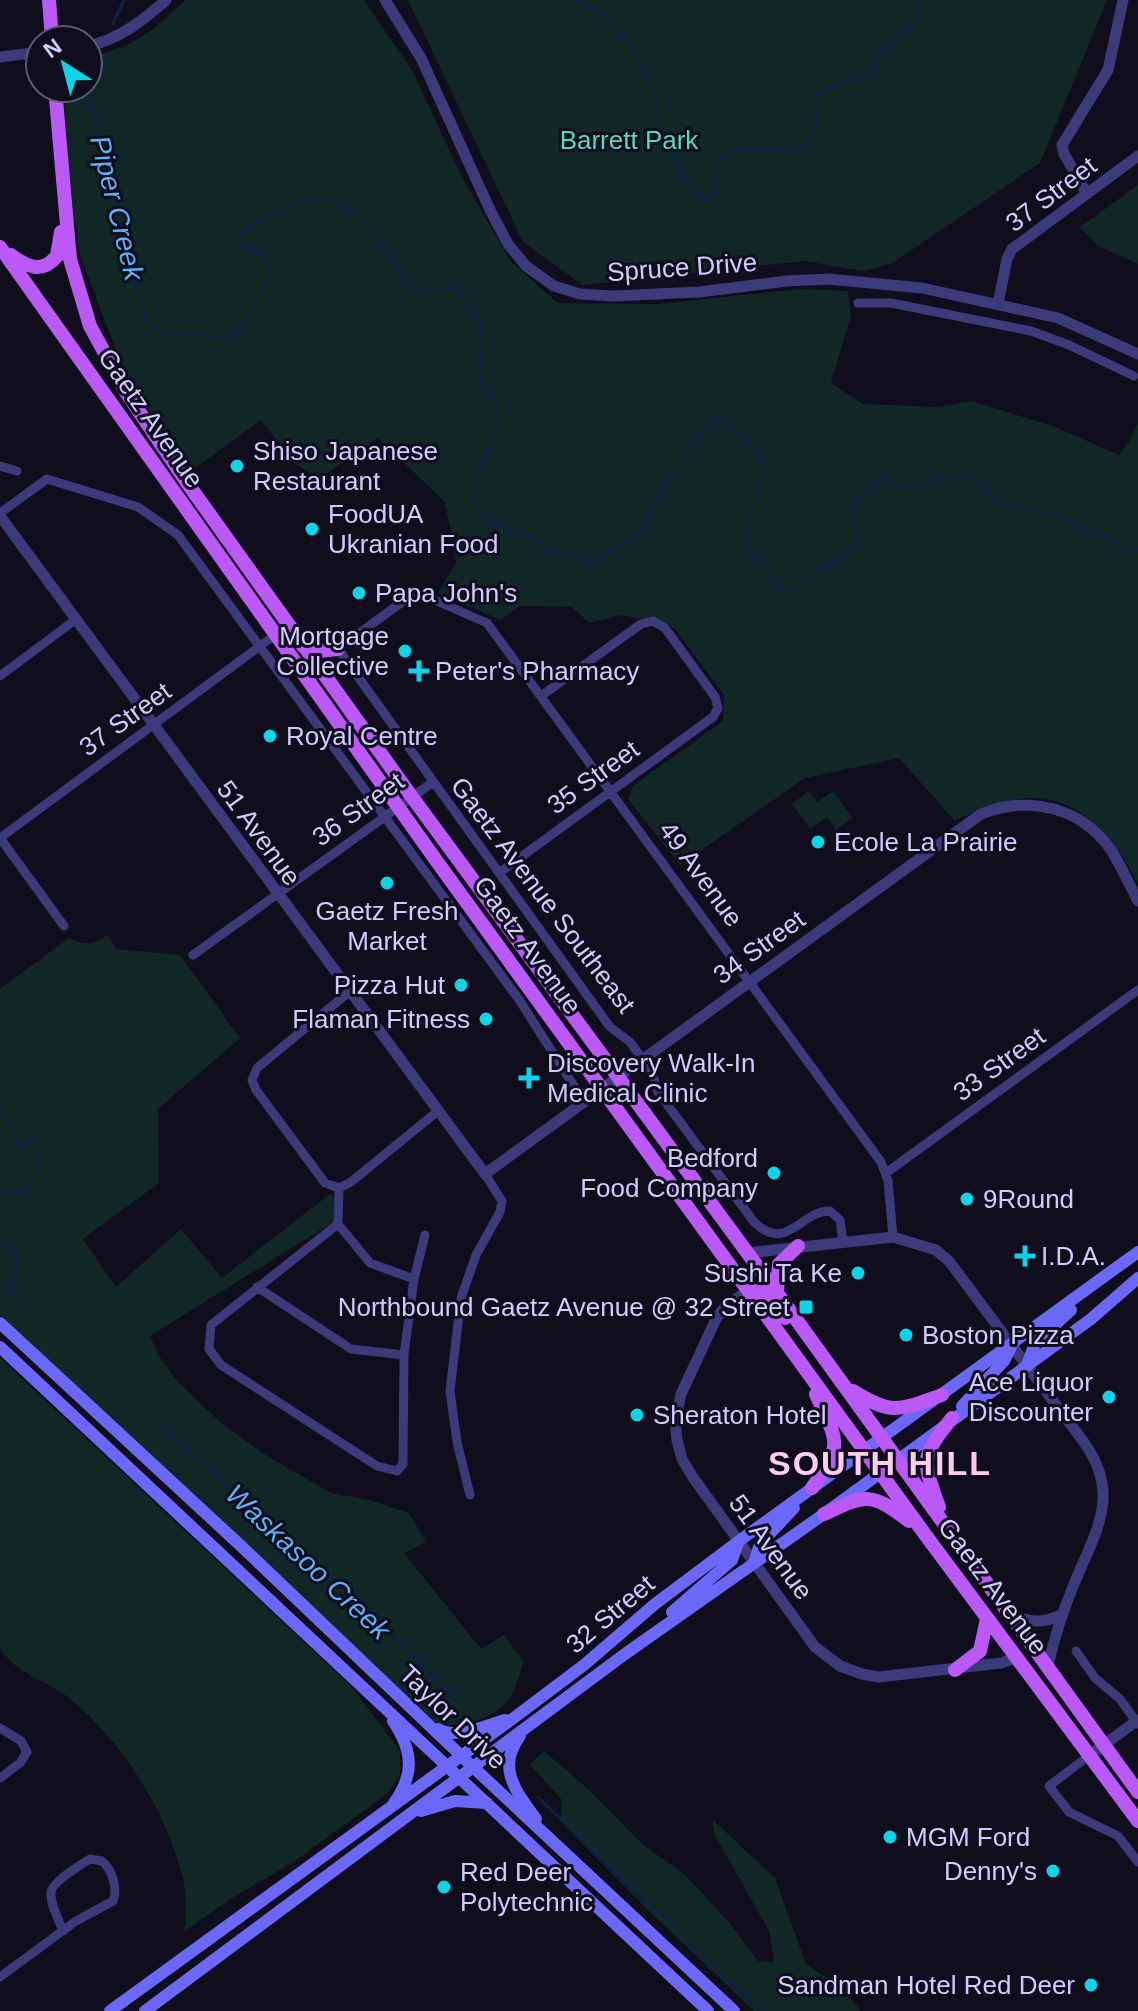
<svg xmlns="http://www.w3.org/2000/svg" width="1138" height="2011" font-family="Arial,sans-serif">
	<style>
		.green { fill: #102726 }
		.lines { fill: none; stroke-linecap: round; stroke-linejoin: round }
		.stream { stroke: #0e2240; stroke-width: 3 }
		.minor { stroke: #3c3a7a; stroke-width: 9 }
		.tertiary { stroke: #3c3a7a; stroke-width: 11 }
		.secondary { stroke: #6b68f7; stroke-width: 12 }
		.primary { stroke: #bb59f7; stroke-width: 14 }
		.poi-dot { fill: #0cd3e8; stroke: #100d1d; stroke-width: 3 }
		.labels { text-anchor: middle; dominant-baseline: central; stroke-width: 6; stroke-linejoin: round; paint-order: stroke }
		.park-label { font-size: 26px; fill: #5dd8b8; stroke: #100d1d }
		.street-label { font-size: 26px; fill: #d1ccfc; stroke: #100d1d }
		.poi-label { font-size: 26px; fill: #d1ccfc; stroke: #100d1d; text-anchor: start }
		.water-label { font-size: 28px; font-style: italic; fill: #5fb1f7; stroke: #100d1d }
		.district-label { font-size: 34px; font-weight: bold; letter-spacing: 2px; fill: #fdceec; stroke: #100d1d }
	</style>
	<rect width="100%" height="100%" fill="#100d1d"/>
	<path class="green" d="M185 0H364L413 72 462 177 511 262 558 303 656 304 801 289 848 291 851 315 831 383 863 404 937 407 971 401 1053 426 1119 455 1130 440 1138 424V884C1118 842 1078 793 1026 798 1004 800 975 813 954 820L899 758 805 778 680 865 628 799 633 786 723 721 724 695 675 629 657 618 641 619 621 615 589 623 572 607 520 606 501 620 438 593 456 563 454 542 444 501 378 438 319 479 293 462 261 420 188 473 124 371 80 255 68 166 65 88H88V58C135 46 151 33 185 0Z
		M408 0H1107L1040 163 891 264 863 271 804 261 583 285 523 242Z
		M1138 185V264L1098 246 1080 227Z
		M809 791 817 802 833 791 853 818 836 830 827 817 810 829 792 804Z
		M107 935 117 949 180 955 240 1038 158 1109 159 1183 83 1239 116 1287 181 1229 222 1278 330 1194 333 1196 335 1221 150 1336 159 1356 178 1382 221 1423 267 1456 331 1493 369 1500 409 1513 426 1542 404 1553 481 1649 504 1635 524 1662C519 1674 515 1694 506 1703 489 1721 457 1730 435 1722L0 1315V989L69 938C83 945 94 945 107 935Z
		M0 1358 351 1686 400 1751V1774L388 1793 295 1861 232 1898 185 1931C186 1913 187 1894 182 1876 167 1811 120 1739 68 1697 46 1680 13 1673 0 1647Z
		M544 1751 590 1791 642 1844 684 1874 730 1923 758 1961 774 1962 769 1931 714 1834 713 1820 775 1878 806 1964 840 1987 861 2011H754L647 1909 561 1822 562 1800 530 1765Z"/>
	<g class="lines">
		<path class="stream" d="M573 0 600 11 630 43 653 89 664 134 688 184 708 199 716 193 717 159 736 149 799 150 814 134 820 95 840 81 857 80 873 72 882 50 921 20 920 0
			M113 23 124 0
			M106 56V65L93 85 91 104 119 210 120 241 149 323 162 332 172 334 207 335 228 339 235 336 247 321 269 273C267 252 257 250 239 244V235C252 221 270 215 287 207 343 183 367 223 395 264 400 271 406 284 413 289 429 298 440 285 455 287L479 321 483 349 479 362 483 388 496 401 499 413V421L494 438 473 482V497L479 511 489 523 529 536 550 551 580 557 594 565 618 545 634 539 644 528 667 481 695 441 718 418 728 423 754 447 764 460V471L755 506 745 518 744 529 754 558 769 567 774 585 783 591C797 593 799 584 810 577 828 565 853 557 859 535L853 517V504L880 477 903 487H911L920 486 941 478 964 476 980 483 996 502 1053 515 1085 531 1104 535 1126 551 1138 549
			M0 1107 21 1146 35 1140C43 1154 38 1185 20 1193 14 1195 6 1194 0 1194
			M0 1240C22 1251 22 1268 9 1286L18 1298
			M161 1425 371 1615 456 1699
			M538 1797 647 1903C669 1915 680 1934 697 1952 718 1974 742 1992 765 2011"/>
		<path class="minor" d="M858 303H891L1031 331 1069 345 1134 376
			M0 466 17 471
			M0 513 47 479 138 507 178 535 520 1001 584 1102
			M0 676 75 620
			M0 838 275 635
			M0 838 64 926
			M499 873 713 717 718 708 715 697 665 628 653 621 641 624 541 696
			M193 955 433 782
			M886 1173 1138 990
			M339 1188 325 1183 256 1090 252 1080 257 1068 349 992
			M339 1188 338 1224 370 1263 414 1279
			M339 1188 351 1182 438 1111
			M338 1224 211 1325 209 1349 221 1365 377 1466 397 1471 403 1464 404 1355 414 1279 425 1235
			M843 1242 840 1220 830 1211C801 1210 787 1254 754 1222L658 1092 652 1072 630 1042 610 1027 338 649 406 599 423 597 432 599 487 623 881 1162 888 1181 893 1237
			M257 1287 351 1349 404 1355
			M470 1495 457 1442 450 1391 461 1298 476 1255 500 1212 502 1201 485 1174
			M1076 1651 1095 1678 1120 1699 1138 1724
			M0 1728 21 1741 27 1752 20 1763 0 1778
			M1090 1755 1049 1786 1069 1812 1118 1836 1138 1862
			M0 1977 76 1921 113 1901C118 1889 112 1869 102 1861L90 1859C81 1865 51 1882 51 1893 50 1904 59 1920 63 1931"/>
		<path class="tertiary" d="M385 0 421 58 491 212 508 244 526 266 554 286 580 294 613 296 699 292 787 281 828 279 922 288 1058 318 1138 354
			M88 46C120 39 142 21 166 0
			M0 57 40 52
			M1087 194 1064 154 1062 145 1108 70 1123 0
			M998 304 1007 259 1012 249 1138 156
			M0 516 485 1174 981 814C1029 795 1081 807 1111 850 1121 866 1129 884 1138 901
			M747 1253 893 1237 936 1250 949 1261 1083 1441C1122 1494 1096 1531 1074 1584 1063 1611 1054 1638 1048 1666
			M749 1290 726 1306 717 1317 681 1394 675 1421 677 1440 682 1459 692 1476 815 1647 840 1666 862 1674 878 1677 1001 1663 1016 1658
			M1012 1616C1033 1622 1043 1624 1063 1614
			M1090 1755 1138 1720"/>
		<path class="secondary" d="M0 1323 241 1546 473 1767 734 2011
			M0 1347 708 2011
			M1027 1365 1035 1343 1071 1310
			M962 1406 1004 1361 1011 1347
			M754 1563 760 1544 794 1508
			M672 1612 732 1560 738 1543
			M393 1721C413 1751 415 1774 394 1803
			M438 1729C457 1740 484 1726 505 1720
			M520 1736C496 1768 516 1791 536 1819
			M421 1811 455 1801 487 1803
			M110 2011 515 1717 584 1665 655 1604 739 1541 1138 1252
			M145 2011 625 1654 824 1514 1091 1319 1138 1278"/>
		<path class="primary" d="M49 0 52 40
			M55 88 70 259 90 326 126 392 188 484 412 797 777 1293 1138 1792
			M0 247 438 863 924 1533 1138 1821
			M11 255C27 267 42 274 57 256L61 232
			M303 646 318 651 338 649
			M749 1290 765 1293 785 1318
			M777 1293 779 1264 798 1246
			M853 1391C893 1416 899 1410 942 1395
			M812 1488C845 1441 837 1443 816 1394
			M939 1507C922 1459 920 1458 952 1418
			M824 1514C867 1494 871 1492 909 1521
			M955 1670 980 1651 987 1619"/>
	</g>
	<g class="poi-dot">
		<circle cx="237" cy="466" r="8"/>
		<circle cx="312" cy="529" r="8"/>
		<circle cx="359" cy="593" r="8"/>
		<circle cx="405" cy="651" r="8"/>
		<path d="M415 659h8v8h8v8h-8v8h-8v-8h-8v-8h8z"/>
		<circle cx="270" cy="736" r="8"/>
		<circle cx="818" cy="842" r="8"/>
		<circle cx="387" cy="883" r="8"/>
		<circle cx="461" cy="985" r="8"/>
		<circle cx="486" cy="1019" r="8"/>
		<path d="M525 1066h8v8h8v8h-8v8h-8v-8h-8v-8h8z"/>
		<circle cx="774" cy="1173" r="8"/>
		<circle cx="967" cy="1199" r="8"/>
		<path d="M1021 1244h8v8h8v8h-8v8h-8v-8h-8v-8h8z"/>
		<circle cx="858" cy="1273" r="8"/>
		<rect x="798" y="1299" width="16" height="16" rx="4"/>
		<circle cx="906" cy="1335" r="8"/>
		<circle cx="1109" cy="1397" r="8"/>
		<circle cx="637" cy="1415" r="8"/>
		<circle cx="890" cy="1837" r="8"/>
		<circle cx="1053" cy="1871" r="8"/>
		<circle cx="444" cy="1887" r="8"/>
		<circle cx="1091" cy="1985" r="8"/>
	</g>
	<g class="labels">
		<g class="park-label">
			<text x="629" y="140">Barrett Park</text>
		</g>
		<g class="street-label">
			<text transform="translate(1051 194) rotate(-37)">37 Street</text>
			<text transform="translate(682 267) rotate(-4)">Spruce Drive</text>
			<text transform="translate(151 418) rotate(55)">Gaetz Avenue</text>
			<text transform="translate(125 719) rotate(-36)">37 Street</text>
			<text transform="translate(593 777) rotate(-36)">35 Street</text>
			<text transform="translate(358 809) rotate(-36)">36 Street</text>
			<text transform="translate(259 833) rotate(54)">51 Avenue</text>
			<text transform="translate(701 874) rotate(54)">49 Avenue</text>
			<text transform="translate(543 895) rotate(53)">Gaetz Avenue Southeast</text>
			<text transform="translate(528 945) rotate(54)">Gaetz Avenue</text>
			<text transform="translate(759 947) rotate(-36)">34 Street</text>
			<text transform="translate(999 1064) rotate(-36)">33 Street</text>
			<text transform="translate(771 1547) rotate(54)">51 Avenue</text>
			<text transform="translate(993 1586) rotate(53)">Gaetz Avenue</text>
			<text transform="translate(610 1614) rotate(-40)">32 Street</text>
			<text transform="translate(453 1717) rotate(44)">Taylor Drive</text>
		</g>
		<g class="poi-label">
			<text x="253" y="451">Shiso Japanese<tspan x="253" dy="30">Restaurant</tspan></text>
			<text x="328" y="514">FoodUA<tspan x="328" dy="30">Ukranian Food</tspan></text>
			<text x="375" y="593">Papa John's</text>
			<text x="389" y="636" text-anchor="end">Mortgage<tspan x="389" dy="30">Collective</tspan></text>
			<text x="435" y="671">Peter's Pharmacy</text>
			<text x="286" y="736">Royal Centre</text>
			<text x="834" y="842">Ecole La Prairie</text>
			<text x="387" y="911" text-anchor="middle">Gaetz Fresh<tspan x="387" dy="30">Market</tspan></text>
			<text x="445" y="985" text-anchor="end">Pizza Hut</text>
			<text x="470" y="1019" text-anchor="end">Flaman Fitness</text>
			<text x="547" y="1063">Discovery Walk-In<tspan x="547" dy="30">Medical Clinic</tspan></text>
			<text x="758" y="1158" text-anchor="end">Bedford<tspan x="758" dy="30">Food Company</tspan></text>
			<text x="983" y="1199">9Round</text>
			<text x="1041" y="1256">I.D.A.</text>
			<text x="842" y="1273" text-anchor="end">Sushi Ta Ke</text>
			<text x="790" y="1307" text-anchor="end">Northbound Gaetz Avenue @ 32 Street</text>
			<text x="922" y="1335">Boston Pizza</text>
			<text x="1093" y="1382" text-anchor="end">Ace Liquor<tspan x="1093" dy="30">Discounter</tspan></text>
			<text x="653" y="1415">Sheraton Hotel</text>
			<text x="906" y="1837">MGM Ford</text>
			<text x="1037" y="1871" text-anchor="end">Denny's</text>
			<text x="460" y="1872">Red Deer<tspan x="460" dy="30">Polytechnic</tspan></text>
			<text x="1075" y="1985" text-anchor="end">Sandman Hotel Red Deer</text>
		</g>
		<g class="water-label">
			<text transform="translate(117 208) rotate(76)">Piper Creek</text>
			<text transform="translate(308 1562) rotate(43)">Waskasoo Creek</text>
		</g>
		<g class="district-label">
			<text x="880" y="1463">SOUTH HILL</text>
		</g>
	</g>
	<g transform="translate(64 64) rotate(324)"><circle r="38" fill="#100d1d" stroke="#5d5976" stroke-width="2"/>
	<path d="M0-6L14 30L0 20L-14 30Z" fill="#0cd3e8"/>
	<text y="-12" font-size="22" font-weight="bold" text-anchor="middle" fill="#d1ccfc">N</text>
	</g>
</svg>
